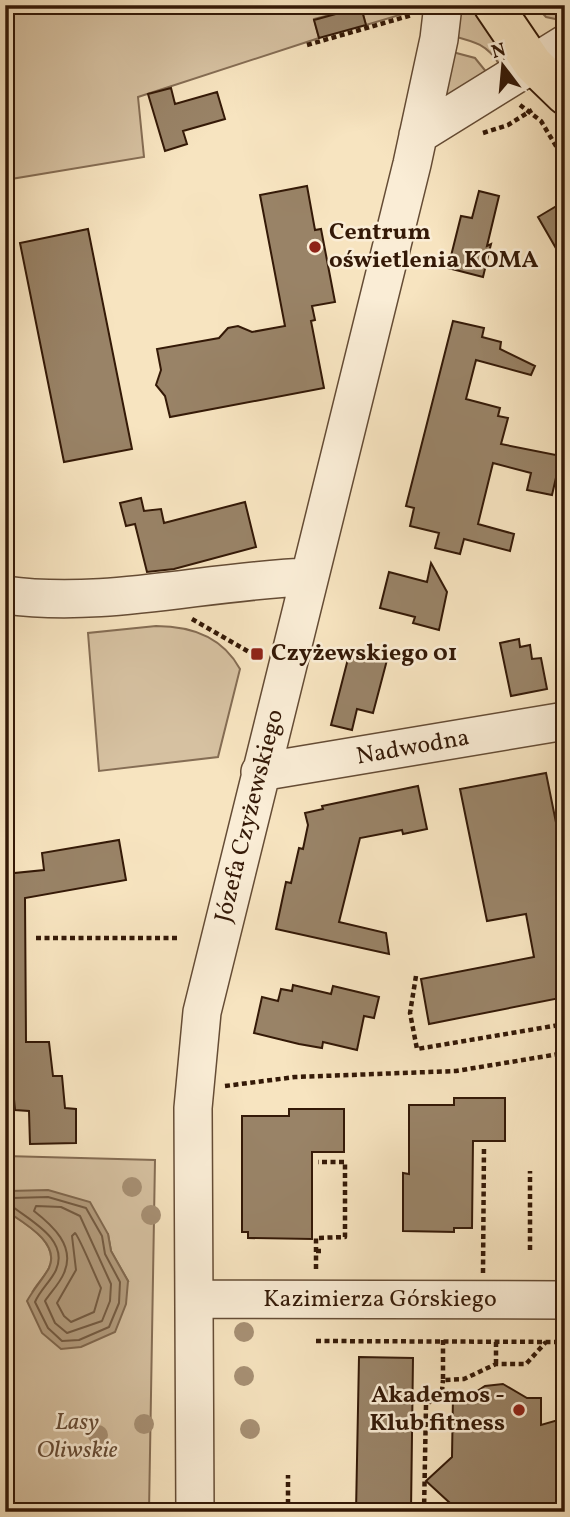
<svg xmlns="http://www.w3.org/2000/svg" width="570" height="1517" font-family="Vollkorn,serif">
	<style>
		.green { fill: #d6c1a1; stroke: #856d54; stroke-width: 2 }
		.water { fill: #b59f81; stroke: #816950; stroke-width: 2 }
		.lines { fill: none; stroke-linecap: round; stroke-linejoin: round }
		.shore { stroke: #745c44; stroke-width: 2 }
		.building { fill: #998367; stroke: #341907; stroke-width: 2 }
		.minor-casing { stroke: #654c35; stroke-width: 40 }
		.major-casing { stroke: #341907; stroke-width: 42 }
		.path { stroke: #341907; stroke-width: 4.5; stroke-dasharray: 5 3.5; stroke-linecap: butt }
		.minor { stroke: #faedd6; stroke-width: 37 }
		.major { stroke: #f7e4c0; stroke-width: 38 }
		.tree { fill: #a79074 }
		.poi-dot { fill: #8f2418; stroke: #faedd6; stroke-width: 2.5 }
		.labels { text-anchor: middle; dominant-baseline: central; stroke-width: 5; stroke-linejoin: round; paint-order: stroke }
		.poi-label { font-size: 24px; font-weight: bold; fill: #341907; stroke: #faedd6; text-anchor: start }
		.street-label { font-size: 24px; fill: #341907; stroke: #faedd6 }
		.park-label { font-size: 24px; font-style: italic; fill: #654b35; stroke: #faedd6 }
	</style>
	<rect width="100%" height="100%" fill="#f7e4c0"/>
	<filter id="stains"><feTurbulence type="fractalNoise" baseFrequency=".00286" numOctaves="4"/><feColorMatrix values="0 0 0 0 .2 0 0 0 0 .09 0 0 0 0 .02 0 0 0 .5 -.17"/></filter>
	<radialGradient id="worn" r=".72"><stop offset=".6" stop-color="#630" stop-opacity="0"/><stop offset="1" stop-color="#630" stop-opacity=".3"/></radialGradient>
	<path class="green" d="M5 5H408L403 14 366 25 361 7 314 19 319 38 138 97 144 157 5 180Z
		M453 5H475L509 60 500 66C488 44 473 41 449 35Z
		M535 5H565V21L546 17Z
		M445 50 475 58 488 74 431 108Z
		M156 626C191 626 222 636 240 669L218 757 99 771 88 633Z
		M5 1156 155 1160 149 1512H5V1210C22 1222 61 1242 49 1268 45 1276 38 1283 33 1291L128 1281 111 1251 108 1234 9 1191 5 1196Z"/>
	<path class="water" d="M48 1190 90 1202 108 1234 111 1251 128 1281 126 1304 115 1332 81 1347 61 1349 42 1333 27 1301C33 1290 43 1279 49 1268 61 1242 22 1222 5 1210V1196L9 1191Z"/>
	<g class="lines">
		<path class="shore" d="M48 1197 86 1208 102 1236 105 1254 120 1282 119 1303 109 1327 79 1340 62 1341 48 1328 35 1302C40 1290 51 1281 56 1270 70 1238 26 1219 8 1203L12 1198Z
			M36 1206 61 1207 80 1216 111 1284 110 1301 102 1321 67 1333 55 1323 45 1301C51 1292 60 1283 64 1273 76 1246 52 1225 34 1211Z
			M75 1233C79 1236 96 1278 101 1288L94 1312 71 1322 64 1316 57 1303 76 1270 72 1236Z"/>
	</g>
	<path class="building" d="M361 7 366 25 319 38 314 20Z
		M171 88 175 104 217 92 225 119 183 131 187 144 165 151 148 94Z
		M307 186 315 230 321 229 335 302 312 306 315 320 311 321 324 388 170 417 165 396 156 385 161 370 157 349 219 338 228 328 238 326 252 332 285 326 260 195Z
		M479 191 499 196 487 246 491 244 483 277 448 268 461 216 472 218Z
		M565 201V264L538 217Z
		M88 229 132 449 64 462 20 243Z
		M453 321 484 328 482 337 501 342 500 349 535 366 531 375 476 360 466 399 500 408 498 416 508 418 501 444 561 456 552 495 527 490 531 473 493 463 478 524 514 534 510 551 464 539 460 554 435 548 439 533 410 526 414 508 406 506Z
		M141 498 144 511 161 509 164 523 245 502 256 547 174 569 147 572 135 524 126 526 120 503Z
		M431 563 447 592 439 630 413 623 415 617 380 608 389 572 427 582Z
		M519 639 520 647 530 645 532 659 541 658 547 689 511 696 500 643Z
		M350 651 387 660 373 713 357 709 352 730 331 725Z
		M546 773 565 867V997L429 1024 421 979 534 957 526 914 487 921 460 789Z
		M418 786 427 829 403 834 402 830 360 838 339 922 386 933 389 954 276 929 286 882 291 883 299 848 303 849 308 825 305 813 323 809 322 806Z
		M119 840 126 880 25 898 26 1042H49L53 1076H62L65 1108 76 1109V1143L30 1144 29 1111 15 1110 12 1078H5V874L44 870 42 853Z
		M293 985 331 994 333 986 379 997 374 1018 364 1016 357 1050 323 1042 322 1048 299 1044 254 1033 262 997 278 1001 281 989 292 991Z
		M454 1098H505V1141H473L472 1228H454V1232L403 1231V1173L409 1174V1105H454Z
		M289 1109H344V1152H312V1239L248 1238V1232H242V1116H289Z
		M359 1357 413 1358 411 1512H356Z
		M503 1384 527 1398H541V1425L565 1418V1512H451V1504L426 1481 452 1457 453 1396 468 1397 485 1386Z"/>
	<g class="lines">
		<g class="minor-casing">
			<path id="minor" d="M418 135 565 44
				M5 595C107 609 208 580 309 577
				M260 772 565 721
				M195 1299 565 1300
				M195 1512 193 1108 202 1012 412 164 439 39 443 5"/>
		</g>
		<g class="major-casing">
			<path id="major" d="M493 5 533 64 565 95"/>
		</g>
		<path class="path" d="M307 45 412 15
			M520 105 541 121 565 161
			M483 133 508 125 532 110
			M192 619 249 652
			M36 938H178
			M416 976 410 1013 417 1049 565 1024
			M225 1086 295 1077 456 1071 565 1053
			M530 1250V1171
			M316 1251H324
			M316 1269V1238L345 1237V1162H318
			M483 1273 484 1146
			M443 1340V1380L464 1379 496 1364H526L546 1342
			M316 1341 565 1342
			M496 1364V1341
			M222 1506H288V1475
			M424 1512 426 1405 442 1391 443 1380"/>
		<use href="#minor" class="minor"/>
		<use href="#major" class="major"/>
	</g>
	<g class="tree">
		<circle cx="132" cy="1187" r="10"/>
		<circle cx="151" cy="1215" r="10"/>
		<circle cx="244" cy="1332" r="10"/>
		<circle cx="244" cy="1376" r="10"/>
		<circle cx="144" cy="1424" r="10"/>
		<circle cx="250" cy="1429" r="10"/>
		<circle cx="98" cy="1435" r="10"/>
	</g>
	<g class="poi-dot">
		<circle cx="315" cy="247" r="7"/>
		<rect x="250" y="647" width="14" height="14" rx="3.5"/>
		<circle cx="519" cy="1410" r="7"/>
	</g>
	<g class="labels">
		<g class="poi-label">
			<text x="329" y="233">Centrum<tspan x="329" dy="28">oświetlenia KOMA</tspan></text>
			<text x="271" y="654">Czyżewskiego 01</text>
			<text x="505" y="1396" text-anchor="end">Akademos -<tspan x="505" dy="28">Klub fitness</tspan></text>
		</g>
		<g class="street-label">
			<text transform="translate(413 748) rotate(-10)">Nadwodna</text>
			<text transform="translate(250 816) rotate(-76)">Józefa Czyżewskiego</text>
			<text x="380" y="1300">Kazimierza Górskiego</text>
		</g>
		<g class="park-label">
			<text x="77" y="1423">Lasy<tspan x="77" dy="28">Oliwskie</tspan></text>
		</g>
	</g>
	<rect width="570" height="1517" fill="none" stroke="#f7e4c0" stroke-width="28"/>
	<rect x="7" y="7" width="556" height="1503" fill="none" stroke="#341907" stroke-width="3.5"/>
	<rect x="14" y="14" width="542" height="1489" fill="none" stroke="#341907" stroke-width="2"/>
	<g transform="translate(503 66) rotate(344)" stroke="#faedd6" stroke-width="5" paint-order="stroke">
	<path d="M0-5L12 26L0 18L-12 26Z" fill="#341907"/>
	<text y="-10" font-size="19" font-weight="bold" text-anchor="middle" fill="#341907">N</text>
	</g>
	<rect width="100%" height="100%" filter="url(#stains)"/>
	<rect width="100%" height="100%" fill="url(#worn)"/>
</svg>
